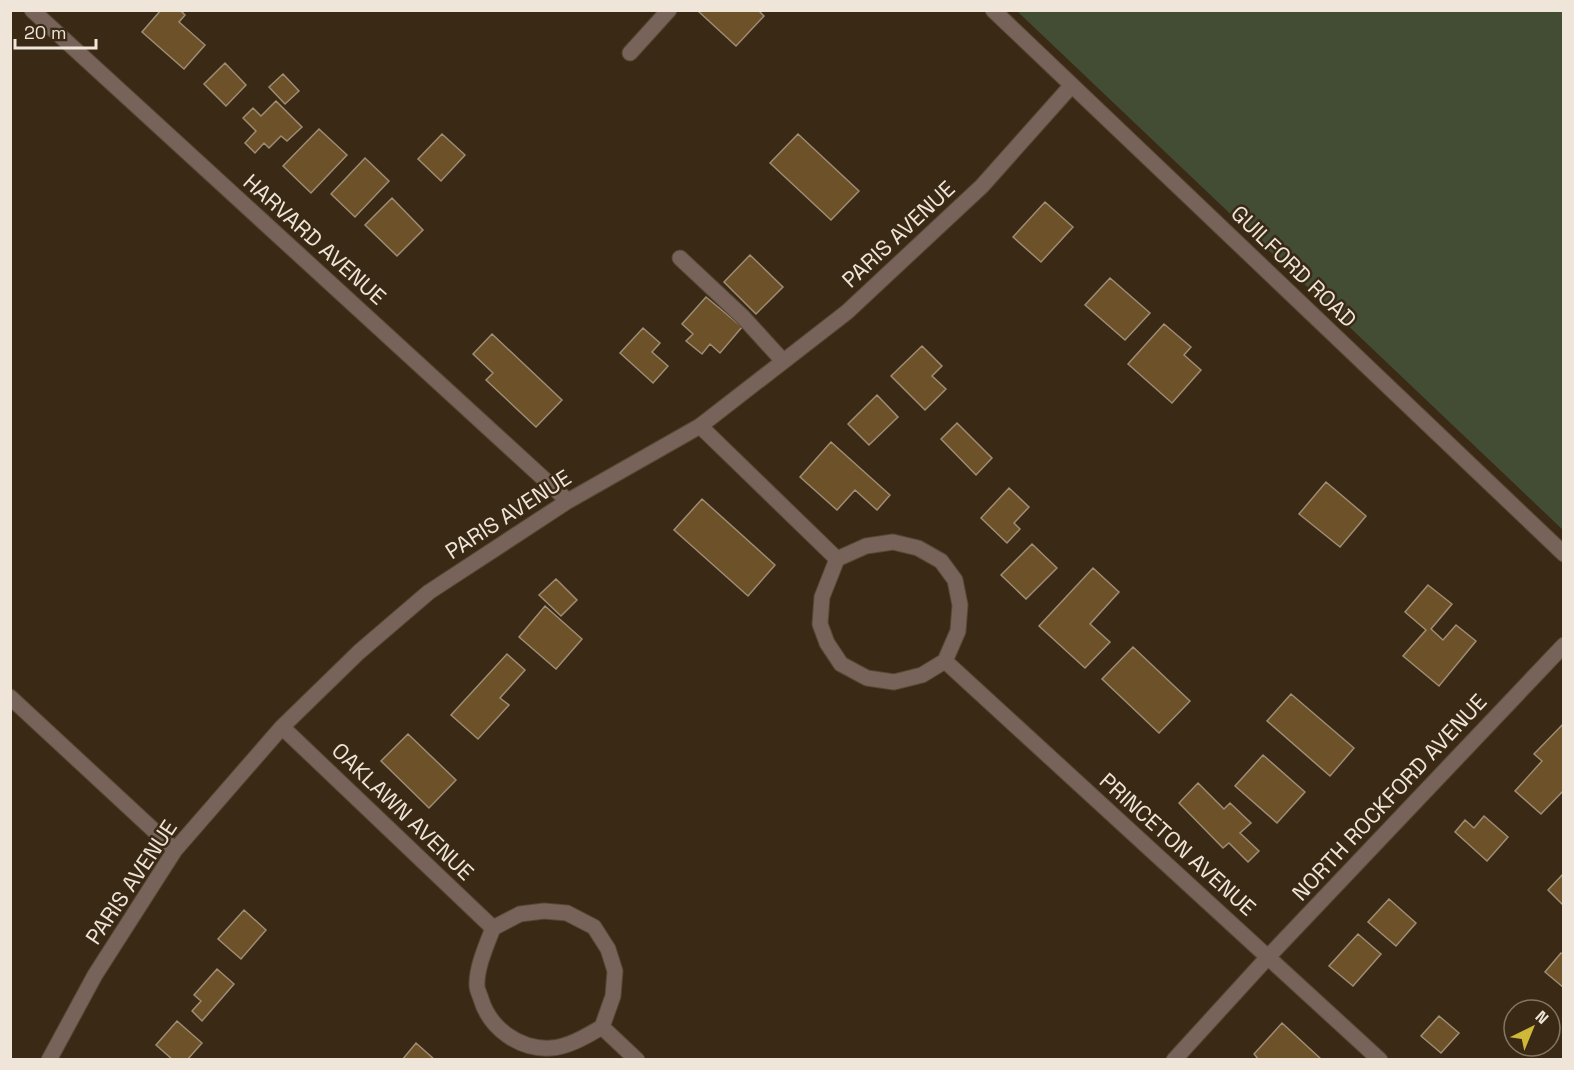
<svg xmlns="http://www.w3.org/2000/svg" width="1574" height="1070" font-family="'Space Grotesk',sans-serif">
	<style>
		.green { fill: #434d34 }
		.building { fill: #6d5129; stroke: #9e8c74; stroke-width: 1.5 }
		.lines { fill: none; stroke-linecap: round; stroke-linejoin: round }
		.minor-casing { stroke: #574834; stroke-width: 17 }
		.minor { stroke: #776359; stroke-width: 15 }
		.labels { text-anchor: middle; dominant-baseline: central; stroke-width: 5; stroke-linejoin: round; paint-order: stroke }
		.street-label { font-size: 22px; fill: #efe5d8; stroke: #3a2a15 }
	</style>
	<rect width="100%" height="100%" fill="#3a2a15"/>
	<path class="green" d="M1017 11H1563V530Z"/>
	<path class="building" d="M161 10H180L185 15 179 22 205 45 184 69 142 32Z
		M697 10H758L764 16 736 46Z
		M225 63 246 85 226 106 204 84Z
		M283 74 299 91 285 104 269 87Z
		M276 101 302 127 287 141 281 136 269 148 264 143 255 153 245 143 256 131 243 118 253 108 261 116Z
		M319 129 347 155 311 193 283 166Z
		M442 134 465 155 441 181 418 159Z
		M798 134 859 191 831 220 770 163Z
		M365 158 389 181 355 217 331 194Z
		M392 198 423 230 397 256 365 225Z
		M1045 202 1073 227 1041 262 1013 237Z
		M750 255 783 287 756 314 724 282Z
		M1110 278 1150 313 1125 340 1085 305Z
		M706 297 742 327 720 353 710 344 702 354 686 341 693 334 682 324Z
		M1164 324 1191 347 1184 355 1201 370 1172 403 1128 364Z
		M643 328 660 343 652 352 668 366 653 383 620 353Z
		M492 334 562 400 536 427 486 380 493 373 473 354Z
		M922 346 942 366 932 376 946 389 925 410 891 376Z
		M877 395 898 417 869 445 848 424Z
		M957 423 992 458 976 475 941 439Z
		M831 442 890 495 877 510 855 490 837 510 800 477Z
		M1326 482 1366 516 1340 547 1299 514Z
		M1009 488 1029 507 1014 523 1020 529 1007 543 981 518Z
		M702 499 775 565 748 596 674 530Z
		M1032 544 1057 568 1026 599 1001 575Z
		M1093 568 1119 592 1090 624 1110 642 1085 668 1039 626Z
		M556 579 577 600 561 616 539 595Z
		M1428 585 1452 604 1431 629 1443 640 1456 625 1476 641 1439 686 1403 656 1426 630 1405 612Z
		M545 606 582 639 556 669 519 637Z
		M1133 647 1190 701 1159 733 1102 679Z
		M507 654 525 670 500 698 509 705 478 739 451 715Z
		M1291 694 1354 748 1330 776 1267 721Z
		M1564 723V790L1541 814 1515 791 1542 761 1534 754Z
		M408 734 456 780 429 808 381 761Z
		M1263 755 1305 792 1277 823 1235 786Z
		M1198 783 1224 809 1230 803 1251 823 1240 833 1259 851 1248 862 1229 843 1223 848 1179 803Z
		M1484 816 1508 837 1487 861 1455 832 1465 820 1474 828Z
		M1563 874 1564 875V906L1548 890Z
		M1389 899 1416 923 1396 946 1368 922Z
		M244 910 266 930 241 959 218 939Z
		M1358 934 1381 954 1353 986 1329 966Z
		M1561 953 1564 955V988L1545 972Z
		M217 969 234 984 202 1021 192 1011 201 1001 194 995Z
		M1439 1016 1459 1033 1441 1053 1421 1036Z
		M177 1021 202 1043 187 1060H173L156 1045Z
		M1282 1023 1322 1060H1259L1254 1054Z
		M416 1043 435 1060H402Z"/>
	<g class="lines">
		<g class="minor-casing">
			<path id="minor" d="M32 10 568 501
				M993 10 1564 554
				M630 53 669 10
				M680 258 743 317 783 361
				M700 426 837 559
				M893 542 918 548 941 561 955 580 960 605 958 631 945 661 922 675 894 682 867 678 841 664 827 643 820 624 822 597 837 559 866 546Z
				M945 661 1380 1060
				M10 697 175 850
				M282 727 493 928
				M544 911 567 913 594 927 608 949 615 971 613 996 602 1027C588 1035 569 1047 551 1048 520 1050 490 1029 481 999 480 995 477 990 477 986 476 968 487 944 493 928L520 914Z
				M602 1027 637 1060
				M49 1060 95 975 175 850 282 727 359 652 429 592 568 501 700 426 847 312 982 186 1072 85
				M1174 1060 1268 957 1564 645"/>
		</g>
		<use href="#minor" class="minor"/>
	</g>
	<g class="labels">
		<g class="street-label">
			<text transform="translate(898 234) rotate(-43)">PARIS AVENUE</text>
			<text transform="translate(315 239) rotate(42)">HARVARD AVENUE</text>
			<text transform="translate(1294 266) rotate(44)">GUILFORD ROAD</text>
			<text transform="translate(508 514) rotate(-33)">PARIS AVENUE</text>
			<text transform="translate(1389 797) rotate(-47)">NORTH ROCKFORD AVENUE</text>
			<text transform="translate(403 811) rotate(44)">OAKLAWN AVENUE</text>
			<text transform="translate(1178 844) rotate(42)">PRINCETON AVENUE</text>
			<text transform="translate(131 882) rotate(-56)">PARIS AVENUE</text>
		</g>
	</g>
	<rect width="1574" height="1070" fill="none" stroke="#efe5d8" stroke-width="24"/>
	<g transform="translate(1532 1028) rotate(43)"><circle r="28" fill="#3a2a15" stroke="#827563" stroke-width="1.5"/>
	<path d="M0-4.5L10 22L0 15L-10 22Z" fill="#cfb837"/>
	<text y="-9" font-size="16" font-weight="bold" text-anchor="middle" fill="#efe5d8">N</text>
	</g>
	<path d="M15 39v9h81v-9" fill="none" stroke="#efe5d8" stroke-width="3"/>
	<text x="24" y="39" font-size="18" fill="#efe5d8" stroke="#3a2a15" stroke-width="4.5" paint-order="stroke">20 m</text>
</svg>
